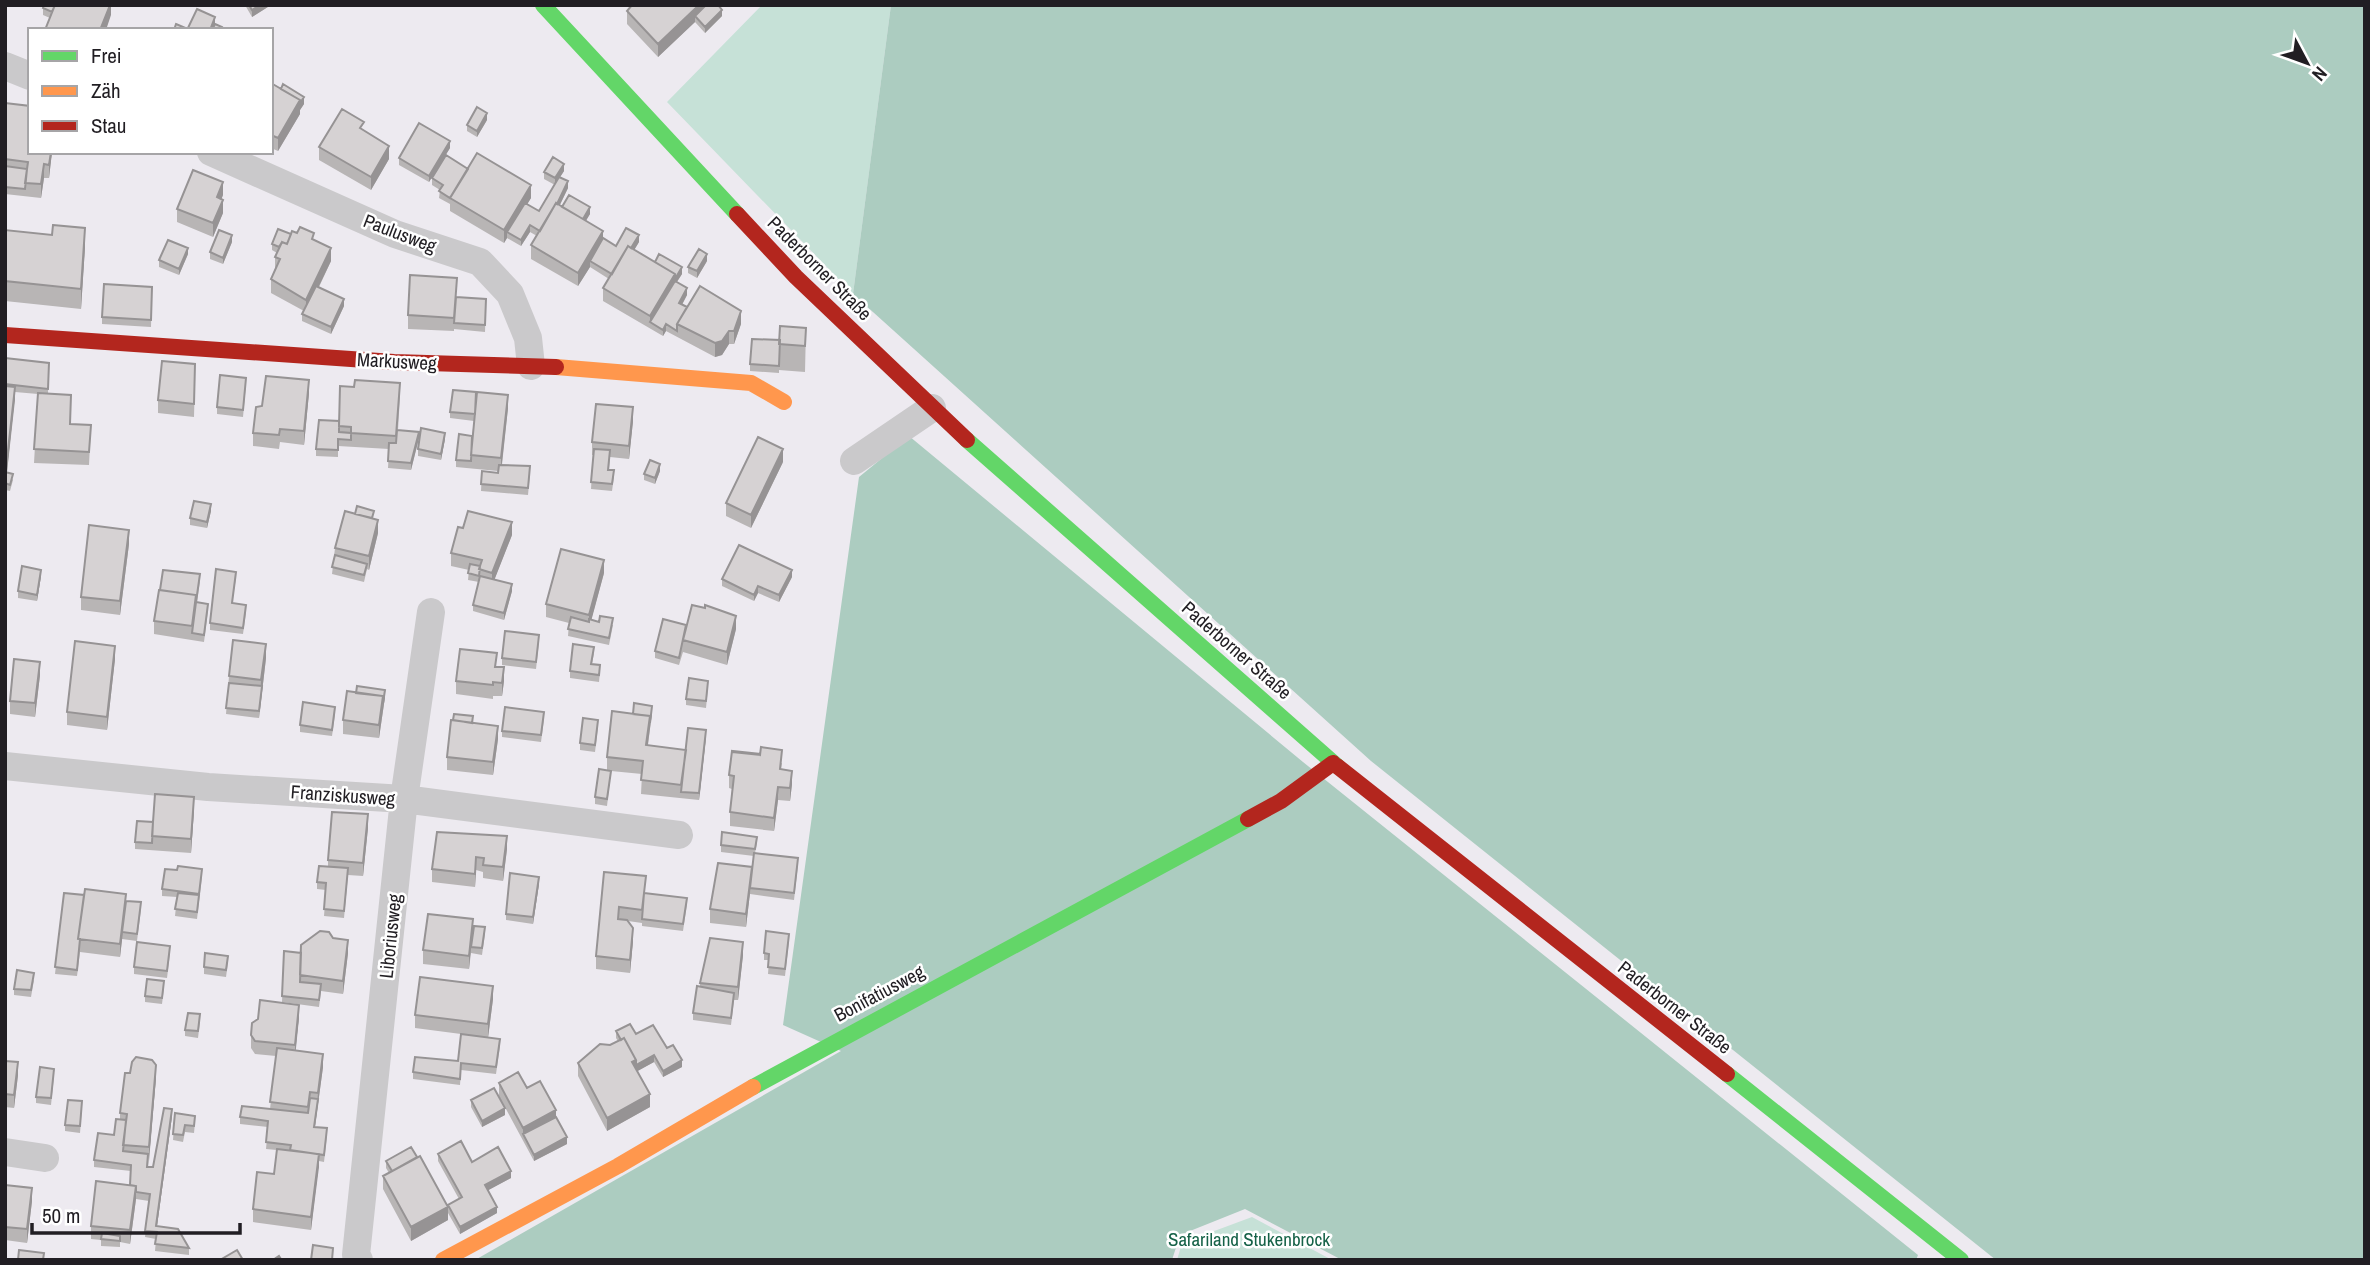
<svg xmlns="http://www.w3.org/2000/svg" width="2370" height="1265" font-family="'Archivo Narrow',sans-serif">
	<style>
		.green { fill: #c6e1d7 }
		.forest { fill: #acccc0 }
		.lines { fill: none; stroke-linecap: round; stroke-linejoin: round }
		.street { stroke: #cac9cb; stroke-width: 28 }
		.fast { stroke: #63d668; stroke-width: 16 }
		.slow { stroke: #ff974d; stroke-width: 16 }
		.jam { stroke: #b3261e; stroke-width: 16 }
		.wall { fill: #b8b5b5 }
		.shaded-wall { fill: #969394 }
		.building { fill: #d6d2d3; stroke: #969394; stroke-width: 2 }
		.labels { text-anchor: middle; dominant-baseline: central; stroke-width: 5; stroke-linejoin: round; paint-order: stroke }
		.street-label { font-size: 19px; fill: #211e23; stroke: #fff }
		.park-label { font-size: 19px; fill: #166248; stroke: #fff }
	</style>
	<rect width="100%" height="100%" fill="#edeaf0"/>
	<path class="green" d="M762 5H891L853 294 667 102Z
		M1252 1217 1332 1260H1177L1182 1243Z"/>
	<path class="forest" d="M891 5H2365V1260H1996L1371 761 853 294Z
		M909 436 1303 762 1918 1255 1916 1260H1342L1245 1209 1180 1235 1172 1260H475L841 1051 783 1025 859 477Z"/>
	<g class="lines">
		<path class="street" d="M5 66 30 76
			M211 152 395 234 480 262 510 294 528 338 531 366
			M854 461 932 408
			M5 766 208 787 404 799 679 835
			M5 1152 45 1158
			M359 1260 356 1255 404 799 431 612"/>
		<path class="fast" d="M543 5 737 214
			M967 440 1337 766
			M1727 1074 1961 1260
			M753 1087 1248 819"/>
		<path class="slow" d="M556 367 751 383 784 402
			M443 1260 618 1166 753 1087"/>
		<path class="jam" d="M737 214 796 277 967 440
			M5 335 394 362 556 367
			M1337 766 1727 1074
			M1248 819 1281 801 1333 763"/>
	</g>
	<path class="wall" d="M111 5V15L50 18 43 15V8Z
		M245 5H271L252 17Z
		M627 11 722 16 705 33 695 22 658 57 627 24Z
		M271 83 304 104 300 110V114L278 151 271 148Z
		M5 103 52 152 49 178H44L41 198 5 194Z
		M487 120 477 137 467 131V125Z
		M364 131 389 159 371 190 319 160V147Z
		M450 148 429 182 399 165V158Z
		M468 169 531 198 527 204 539 211 555 185 544 179V172L564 171 560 177 568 188 560 205 590 214 585 221 603 238 616 246 639 242 634 250 655 262 682 274 677 282 687 295 682 305 687 307 741 324 734 344H729L722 355 715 357 666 331 663 336 603 301V288L609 279 590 267 578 286 531 259V245L537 236 530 232 521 246 507 238 504 243 450 211V204L439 198 440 190 432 185V178Z
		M223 195 221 199 223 213 213 237 177 222V209Z
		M5 230 85 247 81 309 5 301Z
		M291 234 314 240 331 261 319 287 344 306 331 334 302 321V314L304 311 271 293V279L275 269V257L277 253 272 250V244Z
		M232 242 223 264 210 259V252Z
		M188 254 179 275 159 267V260Z
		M707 261 697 278 688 273V267Z
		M152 287 151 327 102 324V317Z
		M456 297 486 299 485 332 454 329V331L408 329V315Z
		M806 328 805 372 779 370V373L750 371V364L780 340Z
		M5 358 49 363 48 393 71 408 70 424 91 425 89 465 34 463 38 394 15 392 7 472 13 480 10 491 5 490Z
		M195 377 194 417 158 413V400Z
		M246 384 243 417 217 414V407Z
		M309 393 304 445 280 442 279 449 253 446V433Z
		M400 396 398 430 419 438 411 470 388 468 389 449 338 446V457L316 456V449L339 421Z
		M508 408 502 465 530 473 528 495 481 491 482 471 498 473V471L456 467V460L472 436 474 421 450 418V412Z
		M633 421 629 459 610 457 609 470 614 477 612 491 591 489 593 455H592V442Z
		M445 439 441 460 418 456V449Z
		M783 462 751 528 726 516V503Z
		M660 471 655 484 644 480V474Z
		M211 511 207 528 190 525V518Z
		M373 519 378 533 369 570 367 569 364 582 332 574 335 548Z
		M512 535 494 580 512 591 504 620 473 611V605L479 582 468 580 469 570 451 566V553Z
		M129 544 120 615 81 610V597Z
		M604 573 591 620 613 625 609 645 568 636 569 623 546 617V604Z
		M41 576 37 601 18 598V591Z
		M792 577 779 602 758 593 754 601 722 586V579Z
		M236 578 232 603 246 612 243 634 210 630V623Z
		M200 581 197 602 208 610 204 642 154 634V621Z
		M686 625 736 629 727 665 683 652 679 665 655 658V651Z
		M539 642 536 669 502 665V658Z
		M594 653 592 664 600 671 599 682 570 678V671Z
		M266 658 259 718 226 714 229 676Z
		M115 659 107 730 67 725V712Z
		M497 667 504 681 502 696H493V699L456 694V681Z
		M40 675 35 717 10 714V701Z
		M708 687 706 708 686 705V699Z
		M385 697 379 738 343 734V720Z
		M652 713 648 745 686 750 706 737 699 800 641 794 642 774 611 771 607 806 595 804V797L607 770V757L633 714Z
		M335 714 332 736 300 732V725Z
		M544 719 541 742 502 737V731Z
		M453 720 473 723 498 739 493 775 447 770V757Z
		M598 727 595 752 580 750V743Z
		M782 763 781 769 792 784 790 801 778 800 774 831 730 826V812L732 789 729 788V775Z
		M194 810 191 853 135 849V842Z
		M368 828 363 876 348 875 344 918 324 916 326 890 317 889V882L328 866V860Z
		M757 843 755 853 798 865 794 900 750 894V893L746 927 710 923V909L752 874 754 856 721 852V845Z
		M507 849 503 881 483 878V872L476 870 475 887 432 882V869Z
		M604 872 645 893 687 904 683 931 642 926V923L628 921 633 941 630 973 596 969V956Z
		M202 876 197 919 175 916 177 897 162 896V889Z
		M539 884 533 924 506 920V914Z
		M64 893 126 901 141 909 137 941 122 939 120 957 80 952 77 976 55 974Z
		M473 926 485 934 482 955 471 953 469 969 423 964V950Z
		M333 938 348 953 343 994 321 991 319 1007 282 1002 284 951 301 953Z
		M789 941 785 976 768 974 769 960H764V953Z
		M170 953 167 978 134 974V967Z
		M743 955 738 1000H734L731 1025 693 1020V1013L700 987V983Z
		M228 962 226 977 204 974V967Z
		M34 980 31 997 14 995V989Z
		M164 988 162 1004 145 1002V996Z
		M493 999 488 1037 500 1046 496 1074 461 1070 460 1085 413 1079V1072L458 1061 461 1034 415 1028V1015Z
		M299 1018 295 1050 323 1067 315 1127 327 1135 324 1162 319 1161 311 1230 253 1222V1209L274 1174 277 1150 266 1149 268 1127 240 1124V1117L270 1109 276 1056 255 1054 251 1048V1035Z
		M200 1021 198 1038 185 1036V1030Z
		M616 1031 636 1034 667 1048 682 1067 663 1077 654 1062 637 1071 650 1107 607 1131 578 1076V1063L618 1041 616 1038Z
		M5 1061 18 1075 14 1108 5 1107Z
		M54 1076 51 1105 36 1103V1097Z
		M156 1078 148 1167H153L172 1116 157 1226 189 1248V1255L155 1251 156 1239 145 1237 149 1201 136 1199 130 1244 120 1242V1247L101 1246V1240L91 1239V1226L130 1185 131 1171 94 1167V1160L114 1135 120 1120V1113Z
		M499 1083 556 1117 567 1144 534 1161 499 1096Z
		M471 1100 505 1115 482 1127 471 1107Z
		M82 1108 80 1133 65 1131V1125Z
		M175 1113 195 1122 194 1133 185 1132 183 1142 173 1140Z
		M438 1154 472 1162 511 1178 488 1190 497 1213 460 1234 448 1213V1220L411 1241 383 1189V1176L389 1173 386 1168V1161L448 1206 459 1199 438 1161Z
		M5 1185 32 1201 27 1243 5 1240Z"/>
	<path class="shaded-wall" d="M110 5H111V15L106 30H100Z
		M260 5H271L252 17V10Z
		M699 5H713L695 16V22L658 57V44Z
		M722 10V16L705 33V27Z
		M215 17V30H210Z
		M304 97V104L300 110V114L278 151V138L300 100Z
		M487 113V120L477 137V131Z
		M450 141V148L429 182V176Z
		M389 146V159L371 190V177Z
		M51 152H52L49 178V165Z
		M44 164V178L41 198V184Z
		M564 164V171L555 185V178Z
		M568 181V188L543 239V233Z
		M223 182V195L217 211V197Z
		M531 185V198L510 233 507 232V238L504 243V230Z
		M223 200V213L213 237V223Z
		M590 207V214L580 231V224Z
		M530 225V232L521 246V240Z
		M85 228V247L81 309V289Z
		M603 231V245L590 261V267L578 286V273Z
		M232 235V242L223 264V258Z
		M639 235V242L615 282V276Z
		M188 248V254L179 275V269Z
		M331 248V261L306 313V300Z
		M707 254V261L697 278V271Z
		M682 267V274L650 322V329V316L675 274Z
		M687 288V295L679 310V303Z
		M344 299V306L331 334V327Z
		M741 311V324L734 344V331Z
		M666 324V331L663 336V330Z
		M729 331V344L722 355 715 357V343Z
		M309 380V393L304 445V431Z
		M15 387V400L7 472V459Z
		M508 395V408L501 471V458Z
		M633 407V421L629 459V446Z
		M419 432V438L411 470V463Z
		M445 433V439L441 460V454Z
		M783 449V462L751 528V515Z
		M660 464V471L655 484V478Z
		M211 504V511L207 528V522Z
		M378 520V533L369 570V556Z
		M512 522V535L492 586V573Z
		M129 530V544L120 615V601Z
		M604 560V573L589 629V615Z
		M41 570V576L37 601V595Z
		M792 570V577L779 602V595Z
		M512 584V591L504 620V613Z
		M758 586V593L754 601V595Z
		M736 616V629L727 665V652Z
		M266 644V658L259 718 261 680Z
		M115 646V659L107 730V717Z
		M40 662V675L35 717V703Z
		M504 667V681L502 696V683Z
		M385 690V697L379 738V725Z
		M652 706V713L646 758V745Z
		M498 726V739L493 775V762Z
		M706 730V737L699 800V793Z
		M792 771V784L790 801V788Z
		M778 787V800L774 831V818Z
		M194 797V810L191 853V839Z
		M368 814V828L363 876V863Z
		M507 836V849L503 881V867Z
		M476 857V870L475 887V874Z
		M752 867 750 893 746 927V914Z
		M539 877V884L533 924V917Z
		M126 894V907L120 957V944Z
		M473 919V933L471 947 469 969V956Z
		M633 928V941L630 973V960Z
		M348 940V953L343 994V981Z
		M743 942V955L738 1000V987Z
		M493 986V999L488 1038V1024Z
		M299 1005V1018L295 1058V1045Z
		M323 1054V1067L314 1133 318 1093Z
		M654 1055V1062L636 1072 632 1062Z
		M682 1060V1067L663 1077V1071Z
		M18 1062V1075L14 1108V1095Z
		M156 1065V1078L149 1161V1147Z
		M650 1094V1107L607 1131V1118Z
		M505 1108V1115L482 1127V1121Z
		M172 1109V1116L156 1233V1226Z
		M556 1110V1124L523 1134V1128Z
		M567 1137V1144L534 1161V1155Z
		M319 1154V1167L311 1230V1217Z
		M511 1171V1178L485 1192V1185Z
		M136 1186V1199L130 1244V1230Z
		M32 1188V1201L27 1243V1229Z
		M448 1207V1220L411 1241V1227Z
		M497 1207V1213L460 1234V1227Z"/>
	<path class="building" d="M44 5H55L52 12 43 8Z
		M55 5H110L100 30H45Z
		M249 5H260L252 10Z
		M632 5H699L658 44 627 11Z
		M706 5H718L722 10 705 27 695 16Z
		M197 9 215 17 210 30H187Z
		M176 24 188 29 187 30H174Z
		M215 24 222 27 221 30H212Z
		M271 83 300 100 278 138 271 135Z
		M283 84 304 97 300 103V100L281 89Z
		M5 103 30 106V152H51L49 165 44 164 41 184 25 183 28 162 5 159Z
		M477 107 487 113 477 131 467 125Z
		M342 109 364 122 360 128 389 146 371 177 319 147Z
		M419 123 450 141 429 176 399 158Z
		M477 153 531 185 504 230 450 198Z
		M446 155 468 169 450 198 439 191 443 185 432 178Z
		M553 157 564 164 555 178 544 172Z
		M5 166 27 169 25 189 5 187Z
		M193 170 223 182 217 197 223 200 213 223 177 209Z
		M559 177 568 181 557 204 556 203 540 231 530 225 521 240 507 232 525 203 539 211Z
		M569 195 590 207 583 219 562 207Z
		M556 203 603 231 578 273 531 245Z
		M53 225 85 228 81 289 5 281V230L52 235Z
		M300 227 314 233 312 239 331 248 306 300 271 279 280 259 275 257 282 242 287 244 292 231 297 233Z
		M626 228 639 235 631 248 628 246 612 274 590 261 603 238 616 246Z
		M278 229 291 234 287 244 282 242 279 247 272 244Z
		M219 230 232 235 223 258 210 252Z
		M168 240 188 248 179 269 159 260Z
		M628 246 675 274 650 316 603 288Z
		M699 249 707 254 697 271 688 267Z
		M659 254 682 267 675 279V274L655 262Z
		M410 275 457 278 454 318 408 315Z
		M675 281 687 288 679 303 687 307 677 324V331L666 324 663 330 650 322Z
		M104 284 152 287 151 320 102 317Z
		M316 286 344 299 331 327 302 314Z
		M700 286 741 311 734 331H729L722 341 715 343 677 324Z
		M456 297 486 299 485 325 454 323Z
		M780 326 806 328 805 346 779 344Z
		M752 339 780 340 779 366 750 364Z
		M5 358 49 363 48 389 5 384Z
		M162 361 195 364 194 404 158 400Z
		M220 375 246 378 243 410 217 407Z
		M266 376 309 380 304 431 280 429 279 435 253 433 256 407 262 406Z
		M355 380 400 383 396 436 351 433V427L339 426 340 386 354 387Z
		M5 386 15 387 7 459H5Z
		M453 390 476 392 475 414 450 412Z
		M477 392 508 395 501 458 471 455Z
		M38 393 71 395 70 424 91 425 89 452 34 449Z
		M596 404 633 407 629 446 592 442Z
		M319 420 339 421V432L351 433V440L338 439V450L316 449Z
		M421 428 445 433 441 454 418 449Z
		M397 430 419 432 411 463 388 461 389 443H396Z
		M459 434 472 436 471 461 456 460Z
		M758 437 783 449 751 515 726 503Z
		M594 449 610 450 608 470H614L612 484 591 482Z
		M650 460 660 464 655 478 644 474Z
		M499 465 530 466 528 488 481 484 482 471 498 473Z
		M5 472 13 474 10 485 5 483Z
		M194 501 211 504 207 522 190 518Z
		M357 506 374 511 372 518 355 514Z
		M345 511 378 520 369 556 335 548Z
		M468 511 512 522 492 573 479 569 482 560 451 553 458 527 463 528Z
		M89 525 129 530 120 601 81 597Z
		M739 545 792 570 779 595 758 586 754 595 722 579Z
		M561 549 604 560 589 615 546 604Z
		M335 555 367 564 364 575 332 567Z
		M470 564 480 566 479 576 468 573Z
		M22 566 41 570 37 595 18 591Z
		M216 569 236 572 232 603 246 605 243 628 210 623Z
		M163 570 200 574 196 602V595L160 590Z
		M480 576 512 584 504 613 473 605Z
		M159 590 196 595 192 626 154 621Z
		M196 602 208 604 204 635 192 633Z
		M692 605 705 608V605L736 616 727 652 683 640Z
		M600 616 613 618 609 638 568 629 571 617 589 622V619L599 622Z
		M663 619 686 625 679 658 655 651Z
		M505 631 539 635 536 662 502 658Z
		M233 640 266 644 261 680 229 676Z
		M75 641 115 646 107 717 67 712Z
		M573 644 594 647 591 664 600 665 599 675 570 671Z
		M460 649 497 653 495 667H504L502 683 493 682V685L456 681Z
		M14 659 40 662 35 703 10 701Z
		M689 678 708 681 706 701 686 699Z
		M229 683 262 686 259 711 226 708Z
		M357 686 385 690 383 703V696L356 693Z
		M347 691 383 696 379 725 343 720Z
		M303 702 335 707 332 730 300 725Z
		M634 703 652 706 650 723V716L633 714Z
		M505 707 544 712 541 735 502 731Z
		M612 711 650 716 646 745 686 750 681 785 641 780 643 761 607 757Z
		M454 714 473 716 472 723 453 720Z
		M583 718 598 720 595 745 580 743Z
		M451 720 498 726 493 762 447 757Z
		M688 728 706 730 699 793 681 792Z
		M761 747 782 750 780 769 792 771 790 788 778 787 774 818 730 812 734 776 729 775 732 751 760 755Z
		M733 751 760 754V755L733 752Z
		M599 769 611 771 607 799 595 797Z
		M155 794 194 797 191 839 152 836Z
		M332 812 368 814 363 863 328 860Z
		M137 821 153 822 152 843 135 842Z
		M437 832 507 836 503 867 483 865 484 858 476 857 475 874 432 869Z
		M722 832 757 837 755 849 721 845Z
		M754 853 798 858 794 893 750 888Z
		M718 863 752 867 746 914 710 909Z
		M178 866 202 869 199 894 162 889 165 869 177 870Z
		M319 866 348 868 344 911 324 909 326 883 317 882Z
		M604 872 646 876 642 910 619 907 618 919 627 920 633 928 630 960 596 956Z
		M510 873 539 877 533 917 506 914Z
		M85 889 126 894 120 944 78 939Z
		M64 893 84 895 78 939H80L77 970 55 967Z
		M178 893 199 895 197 912 175 909Z
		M644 893 687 898 683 924 642 919Z
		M126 901 141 902 137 934 122 932Z
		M428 914 473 919 469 956 423 950Z
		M474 926 485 927 482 948 471 947Z
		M320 931 329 932 333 938 348 940 343 981 300 975 301 945Z
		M766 931 789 934 785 969 768 967 769 954 764 953Z
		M710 938 743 942 738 987 700 983Z
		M137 942 170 946 167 971 134 967Z
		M284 951 301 953 300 982 321 984 319 1000 282 996Z
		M205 953 228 956 226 970 204 967Z
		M17 970 34 973 31 990 14 989Z
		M420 977 493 986 488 1024 415 1015Z
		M147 979 164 981 162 998 145 996Z
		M697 986 734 993 731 1018 693 1013Z
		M260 1000 299 1005 295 1045 255 1041 251 1035 252 1023 258 1019Z
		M188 1013 200 1014 198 1031 185 1030Z
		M630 1024 636 1034 653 1025 667 1048 673 1045 682 1060 663 1071 654 1055 636 1065V1060L624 1038 621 1040 616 1031Z
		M461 1034 500 1039 496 1067 461 1063 460 1079 413 1072 415 1057 458 1061Z
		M624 1038 636 1060 632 1062 650 1094 607 1118 578 1063 600 1044 610 1045Z
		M277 1048 323 1054 318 1093 310 1092 308 1107 270 1102Z
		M136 1057 152 1060 156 1065 149 1147 123 1145 127 1114 120 1113 125 1073H130L132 1062Z
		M5 1061 18 1062 14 1095 5 1094Z
		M40 1067 54 1069 51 1098 36 1097Z
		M518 1072 527 1088 540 1081 556 1110 523 1128 499 1083Z
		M494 1088 505 1108 482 1121 471 1100Z
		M310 1098 318 1099 314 1127 327 1128 324 1155 290 1150 291 1145 266 1142 268 1121 240 1117 242 1106 308 1113Z
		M68 1100 82 1101 80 1126 65 1125Z
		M164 1108 172 1109 156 1226 178 1229 189 1248 155 1244 157 1232 145 1231 150 1194 136 1192V1186L130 1185 131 1165 94 1160 98 1133 114 1135 116 1119 126 1120 123 1151 148 1154 147 1167H153Z
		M175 1113 195 1116 194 1126 185 1125 183 1135 173 1134Z
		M556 1117 567 1137 534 1155 523 1134Z
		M461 1141 472 1162 498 1147 511 1171 485 1185 497 1207 460 1227 448 1205 462 1197 438 1154Z
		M411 1147 417 1157 392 1171 386 1161Z
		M277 1149 319 1154 311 1217 253 1209 257 1172 274 1174Z
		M420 1156 448 1207 411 1227 383 1176Z
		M96 1181 136 1186 130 1230 91 1226Z
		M5 1185 32 1188 27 1229 5 1227Z
		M102 1233 120 1236V1241L101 1239Z
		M313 1245 333 1248 332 1260H311Z
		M19 1250 44 1253 43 1260H18Z
		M237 1250 243 1260H220Z
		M279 1256 281 1259 279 1260H273Z"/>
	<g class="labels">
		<g class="street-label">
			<text transform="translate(400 233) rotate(21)">Paulusweg</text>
			<text transform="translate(820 268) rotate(45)">Paderborner Straße</text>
			<text transform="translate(397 361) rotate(3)">Markusweg</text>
			<text transform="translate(1237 650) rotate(41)">Paderborner Straße</text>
			<text transform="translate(343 795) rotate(4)">Franziskusweg</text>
			<text transform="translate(390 936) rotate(-84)">Liboriusweg</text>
			<text transform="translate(879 993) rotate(-28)">Bonifatiusweg</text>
			<text transform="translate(1675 1007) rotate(38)">Paderborner Straße</text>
		</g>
		<g class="park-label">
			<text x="1249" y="1239">Safariland Stukenbrock</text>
		</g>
	</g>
	<rect width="2370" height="1265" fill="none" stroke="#211e23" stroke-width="14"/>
	<rect x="28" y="28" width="245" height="126" fill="#ffffff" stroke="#a6a5a7" stroke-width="2"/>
	<rect x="42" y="51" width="35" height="10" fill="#63d668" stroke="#a6a5a7" stroke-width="2"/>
	<text x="91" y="63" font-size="21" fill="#211e23">Frei</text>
	<rect x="42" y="86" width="35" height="10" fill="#ff974d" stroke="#a6a5a7" stroke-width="2"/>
	<text x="91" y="98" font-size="21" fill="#211e23">Zäh</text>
	<rect x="42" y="121" width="35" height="10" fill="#b3261e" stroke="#a6a5a7" stroke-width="2"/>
	<text x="91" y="133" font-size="21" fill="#211e23">Stau</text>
	<g transform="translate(2307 63) rotate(131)" stroke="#ffffff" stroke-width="5" paint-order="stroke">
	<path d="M0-5L12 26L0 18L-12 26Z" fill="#211e23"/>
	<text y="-10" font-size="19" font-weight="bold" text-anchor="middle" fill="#211e23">N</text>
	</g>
	<path d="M32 1223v10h208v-10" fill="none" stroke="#211e23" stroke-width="3.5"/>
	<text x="42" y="1223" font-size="21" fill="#211e23" stroke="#ffffff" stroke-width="5" paint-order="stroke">50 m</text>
</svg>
